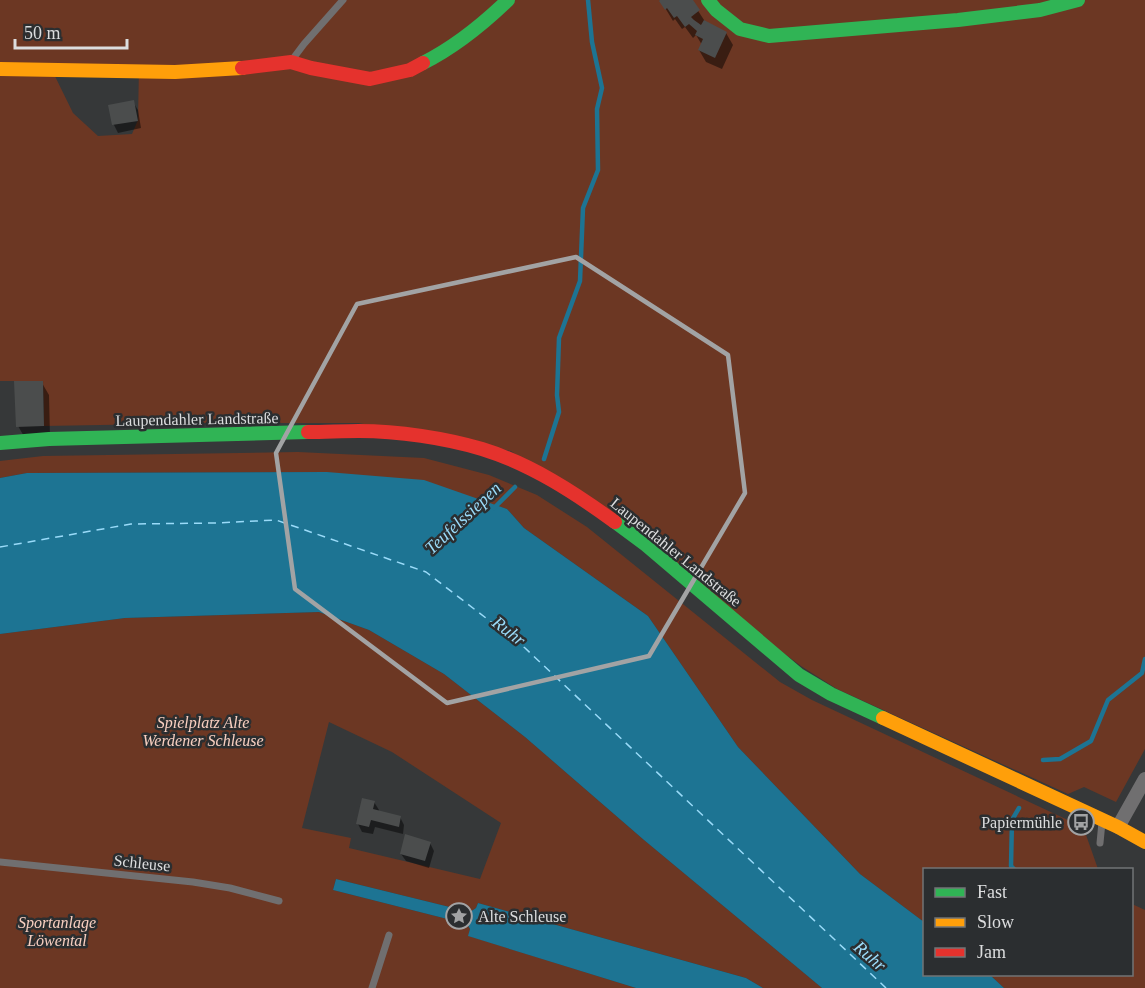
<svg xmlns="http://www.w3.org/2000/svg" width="1145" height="988" font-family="Georgia,serif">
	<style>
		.green { fill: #6c3723; fill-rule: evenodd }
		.water { fill: #1d7493 }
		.shadow { fill: #0007 }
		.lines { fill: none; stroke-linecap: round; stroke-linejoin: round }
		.stream { stroke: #1d7493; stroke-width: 4.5 }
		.ferry { stroke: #9adbf9; stroke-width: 1.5; stroke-dasharray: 8 6; stroke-linecap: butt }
		.building { fill: #4b4d4d }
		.lane { stroke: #706f70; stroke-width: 7 }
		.street { stroke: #706f70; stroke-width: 14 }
		.fast { stroke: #30b455; stroke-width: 14 }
		.slow { stroke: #ff9f0a; stroke-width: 14 }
		.jam { stroke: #e5322d; stroke-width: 14 }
		.marked { fill: none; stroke: #a2a3a4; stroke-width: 4.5; stroke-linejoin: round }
		.labels { text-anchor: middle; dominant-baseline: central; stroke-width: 5; stroke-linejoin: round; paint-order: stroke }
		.street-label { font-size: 16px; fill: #dcddde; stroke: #2b2e30 }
		.park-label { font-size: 16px; font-style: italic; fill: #f8cfc0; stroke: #2b2e30 }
		.poi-label { font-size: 16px; fill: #dcddde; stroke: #2b2e30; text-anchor: end }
		.water-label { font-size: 18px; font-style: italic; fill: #9adbf9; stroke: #2b2e30 }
	</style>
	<rect width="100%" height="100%" fill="#363839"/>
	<path class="green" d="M0 0H1145V749L1116 802 1084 787 1068 794 837 689 801 666 511 451 358 423H214L44 426 43 381H0ZM50 66H139L138 120 132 134 98 136 73 113Z
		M298 452 424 458 489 475 537 495 587 527 780 682 812 700 1070 821 1085 832 1098 869 924 870V922L860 874 738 747 648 616 524 528 507 509 497 506 327 472 27 473 0 478V461L43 456Z
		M319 612 369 630 444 674 525 737 644 840 822 988H763L746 978 478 903 476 908 470 912 336 879 333 890 467 924 470 929 469 936 636 988H0V634L125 618ZM329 722 392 752 501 823 480 879 349 848 351 838 302 828Z
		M1132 904 1145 910V988H1004L991 976 990 975 1132 974Z"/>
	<path class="water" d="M327 472 424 480 507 509 524 528 648 616 738 747 860 874 924 922V974L990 975 1004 988H822L644 840 525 737 444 674 369 630 319 612 125 618 0 634V478L27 473Z
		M336 879 470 912 476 908 478 903 746 978 763 988H636L468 936 470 929 467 924 333 890Z"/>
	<path class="shadow" d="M663 0H691L706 23 726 33 733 45 722 69 706 62 699 50 702 45 696 35 693 38 685 27 682 29 675 19 673 21 661 1Z
		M133 102 138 110 141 128 118 133 114 125 110 106Z
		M42 383 49 395 50 437 25 438 18 426Z
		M374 802 379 810 378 812 400 817 404 825 403 834 375 827 373 834 362 832 358 824Z
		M430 843 434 851 429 868 406 861 401 854Z"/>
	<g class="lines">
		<path class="stream" d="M544 459 559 412 557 395 559 338 580 281 583 208 598 170 597 109 602 88 592 42 588 0
			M494 508 515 487
			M1043 760 1060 759 1091 741 1108 700 1142 673 1145 659
			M1015 870 1011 866 1012 820 1019 808"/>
		<path class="ferry" d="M0 547 131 524 216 523 276 520 426 572 525 648 886 988"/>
	</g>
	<path class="building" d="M660 0H693L700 10 691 17 694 20 701 25 704 20 727 32 715 58 698 50 703 39 695 35 697 31 689 24 685 27 677 16 674 18 667 8 665 10 659 1Z
		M134 100 138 121 112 125 108 105Z
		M14 381H43L44 426 16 427Z
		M362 798 375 801 373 809 401 816 399 827 371 820 369 827 356 824Z
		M405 834 431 842 425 861 400 854Z"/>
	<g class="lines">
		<path class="lane" d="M292 60 304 44 343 0
			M1100 843 1102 822
			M0 862 193 882 230 888 279 901
			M372 988 389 935"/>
		<path class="street" d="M1118 827 1145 779"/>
		<path class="fast" d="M708 0 716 10 740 29 769 36 958 20 1040 10 1078 0
			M423 63C455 47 482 25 508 0
			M0 443 49 439 308 432
			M615 522 646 545 799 675 831 694 883 718"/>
		<path class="slow" d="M0 69 175 72 242 68
			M883 718 1118 827 1145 842"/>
		<path class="jam" d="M242 68 291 62 311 68 370 79 410 70 423 63
			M308 432C325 432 342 431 359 431 398 431 445 438 482 449 531 464 575 493 615 522"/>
	</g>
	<path class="marked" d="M576 257 728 355 745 493 649 656 447 703 295 589 276 453 357 304Z"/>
	<defs>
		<g id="bus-ring" transform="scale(1.35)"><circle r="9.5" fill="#2b2e30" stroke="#a2a3a4" stroke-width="1.5"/><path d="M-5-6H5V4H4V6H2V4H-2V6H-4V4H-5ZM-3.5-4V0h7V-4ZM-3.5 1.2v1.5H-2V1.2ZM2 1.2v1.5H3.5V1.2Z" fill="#a2a3a4"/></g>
		<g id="sight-ring" transform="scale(1.35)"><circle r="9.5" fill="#2b2e30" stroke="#a2a3a4" stroke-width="1.5"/><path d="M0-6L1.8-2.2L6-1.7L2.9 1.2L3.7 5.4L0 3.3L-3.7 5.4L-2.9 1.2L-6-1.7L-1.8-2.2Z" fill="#a2a3a4"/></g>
	</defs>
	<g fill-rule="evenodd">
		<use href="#bus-ring" x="1081" y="822"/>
		<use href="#sight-ring" x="459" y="916"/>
	</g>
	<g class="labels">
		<g class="street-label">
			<text transform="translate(197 419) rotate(-1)">Laupendahler Landstraße</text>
			<text transform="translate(676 552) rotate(39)">Laupendahler Landstraße</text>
			<text transform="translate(142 863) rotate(6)">Schleuse</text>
		</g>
		<g class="park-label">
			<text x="203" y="722">Spielplatz Alte<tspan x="203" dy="18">Werdener Schleuse</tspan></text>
			<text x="57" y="922">Sportanlage<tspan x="57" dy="18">Löwental</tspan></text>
		</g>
		<g class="poi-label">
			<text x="1062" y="822">Papiermühle</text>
			<text x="478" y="916" text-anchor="start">Alte Schleuse</text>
		</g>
		<g class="water-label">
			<text transform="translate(463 518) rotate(-43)">Teufelssiepen</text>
			<text transform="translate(509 631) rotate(38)">Ruhr</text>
			<text transform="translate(870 956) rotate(41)">Ruhr</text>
		</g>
	</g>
	<rect x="923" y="868" width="210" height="108" fill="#2b2e30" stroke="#727476" stroke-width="1.5"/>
	<rect x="935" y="888" width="30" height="9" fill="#30b455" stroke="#727476" stroke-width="1.5"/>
	<text x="977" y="898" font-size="18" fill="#dcddde">Fast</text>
	<rect x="935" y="918" width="30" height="9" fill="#ff9f0a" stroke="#727476" stroke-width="1.5"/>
	<text x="977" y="928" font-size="18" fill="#dcddde">Slow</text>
	<rect x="935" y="948" width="30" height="9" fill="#e5322d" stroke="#727476" stroke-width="1.5"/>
	<text x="977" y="958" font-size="18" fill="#dcddde">Jam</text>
	<path d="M15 39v9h112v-9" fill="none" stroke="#dcddde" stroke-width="3"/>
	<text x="24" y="39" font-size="18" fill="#dcddde" stroke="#2b2e30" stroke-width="4.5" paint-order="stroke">50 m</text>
</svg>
